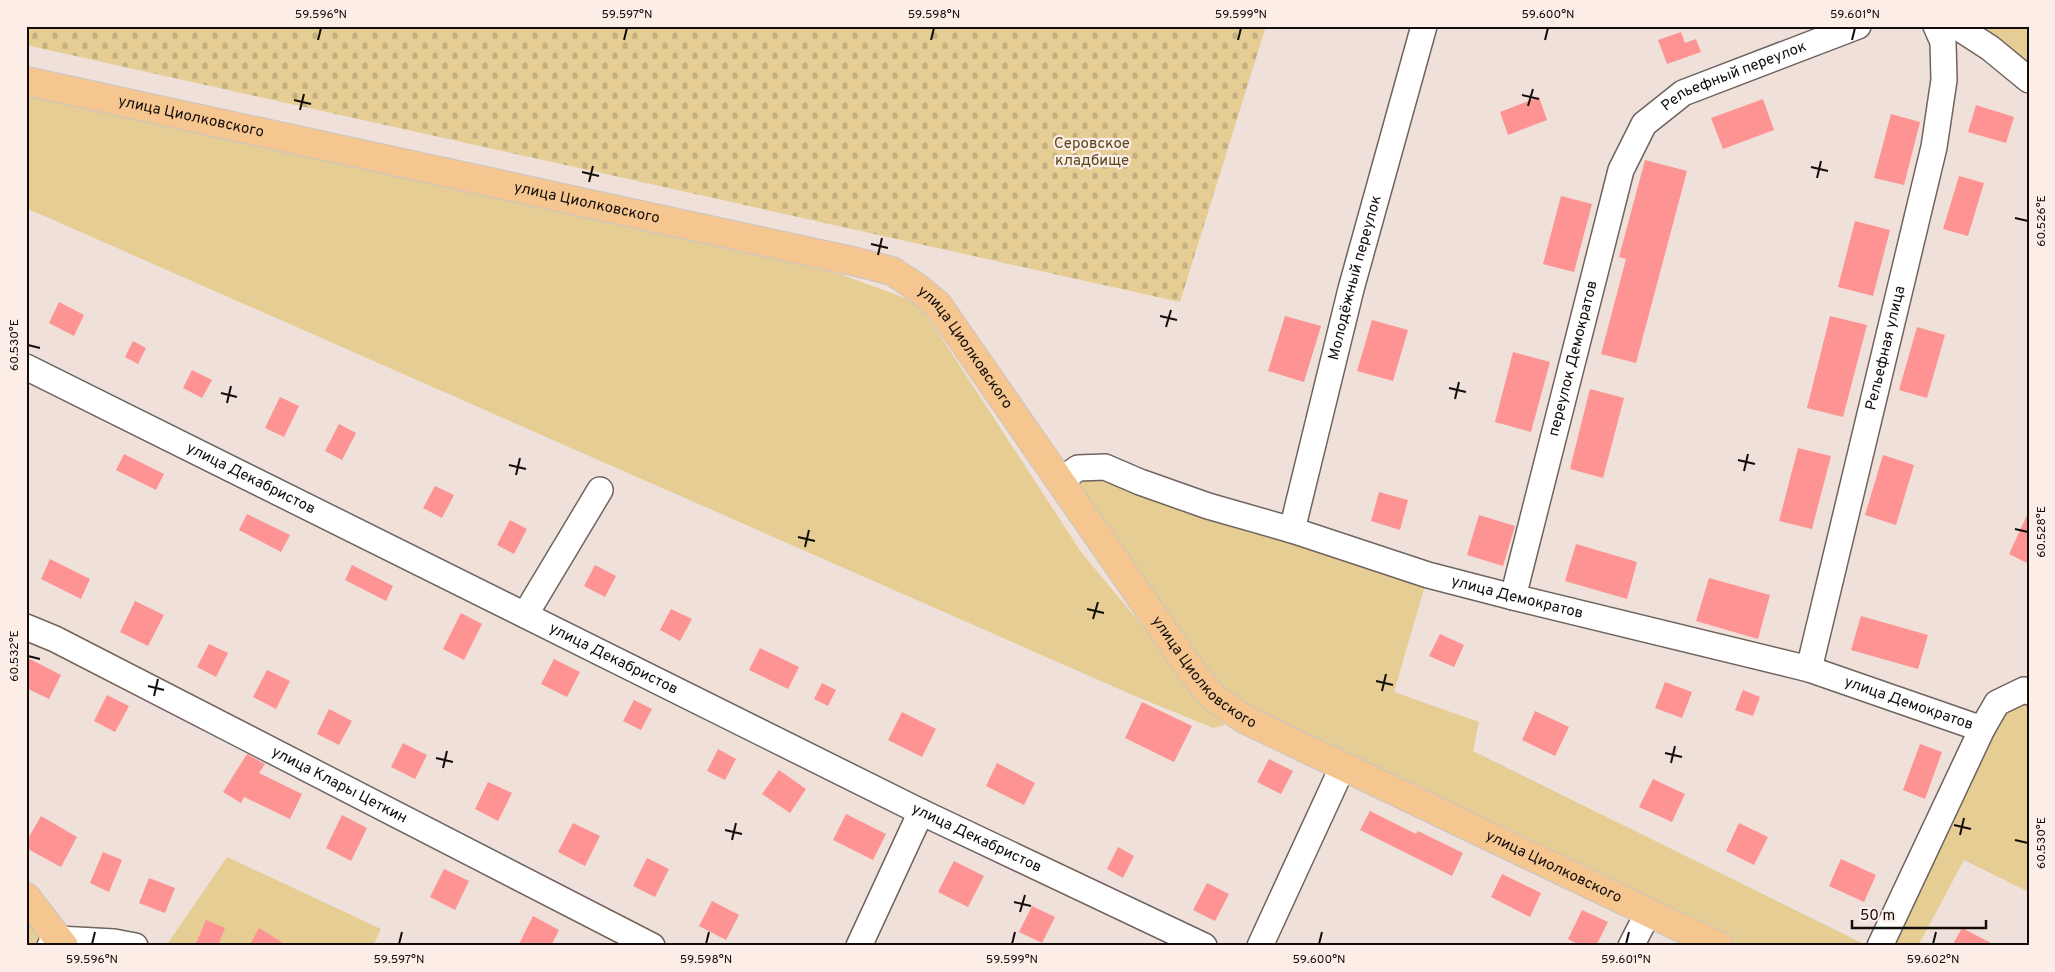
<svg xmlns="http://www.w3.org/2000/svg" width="2055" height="972" font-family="Overpass,sans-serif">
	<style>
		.green { fill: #e5cd94 }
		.forest { fill: url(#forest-crowns) }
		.cemetery { fill: url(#cemetery-stones) }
		.building { fill: #fe9393 }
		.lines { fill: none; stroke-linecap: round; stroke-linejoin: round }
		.minor-casing { stroke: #70635e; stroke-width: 28 }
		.major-casing { stroke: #c6c5c4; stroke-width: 30 }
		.minor { stroke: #fff; stroke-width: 25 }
		.major { stroke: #f6c691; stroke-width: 28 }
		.ticks { fill: none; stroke: #120d0b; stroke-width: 2 }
		.labels { text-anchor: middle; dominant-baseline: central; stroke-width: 4.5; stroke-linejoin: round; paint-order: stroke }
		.street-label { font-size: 15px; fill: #120d0b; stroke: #fcede7 }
		.park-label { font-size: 15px; fill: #58471d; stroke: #fcede7 }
		.neatline { fill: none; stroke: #120d0b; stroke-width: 2 }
		.ticks-label { font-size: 12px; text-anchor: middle; fill: #120d0b }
	</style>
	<defs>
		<pattern id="forest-crowns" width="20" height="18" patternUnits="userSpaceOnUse" patternTransform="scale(1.25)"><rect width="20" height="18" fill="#e5cd94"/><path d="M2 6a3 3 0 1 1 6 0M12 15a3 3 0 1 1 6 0" fill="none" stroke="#c3af7e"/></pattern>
		<pattern id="cemetery-stones" width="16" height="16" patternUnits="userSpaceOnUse" patternTransform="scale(1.25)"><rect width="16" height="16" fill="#e5cd94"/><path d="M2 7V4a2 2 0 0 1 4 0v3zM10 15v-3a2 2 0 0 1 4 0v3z" fill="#c3af7e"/></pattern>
	</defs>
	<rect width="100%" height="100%" fill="#efe0da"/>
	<path class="green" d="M1973 26H2029V76Z
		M26 95 837 273 919 303 1081 552 1225 725 1213 728 1128 693 26 208Z
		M1078 468 1428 575 1394 692 1479 722 1473 751 1868 946H1719L1244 719 1060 481Z
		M2023 701 2029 703V892L1964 860 1918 946H1892L2004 707Z
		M227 857 381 929 373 946H166Z
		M26 930 39 946H26Z"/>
	<path class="forest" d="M26 897 58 939 39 946 26 930Z"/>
	<path class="cemetery" d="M26 26H1266L1180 302 26 45Z"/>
	<path class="building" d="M1681 32 1685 43 1696 39 1701 52 1667 64 1658 40Z
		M1539 97 1547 120 1508 135 1500 112Z
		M1763 99 1774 130 1723 149 1711 118Z
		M1976 105 2014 117 2006 143 1968 132Z
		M1891 114 1920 122 1904 185 1874 178Z
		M1645 160 1687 171 1636 363 1601 354 1626 259 1619 257Z
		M1959 176 1984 183 1968 236 1943 229Z
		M1561 196 1592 204 1574 272 1543 264Z
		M1855 221 1890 230 1873 296 1838 287Z
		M59 302 84 315 74 336 49 323Z
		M1285 316 1321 326 1304 382 1268 371Z
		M1830 316 1867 325 1843 417 1807 408Z
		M1372 320 1408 330 1393 381 1357 371Z
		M1917 327 1945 335 1927 398 1899 390Z
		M133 341 146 348 138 364 125 357Z
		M1513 352 1550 362 1531 432 1495 422Z
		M192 370 212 380 202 398 183 388Z
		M1590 389 1624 398 1603 478 1570 469Z
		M280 397 299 406 284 437 265 428Z
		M339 424 356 433 342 460 325 451Z
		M1798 448 1831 456 1812 529 1779 521Z
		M124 454 164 474 156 490 116 470Z
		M1883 455 1914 465 1896 525 1865 515Z
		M435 486 454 495 442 518 423 508Z
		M1379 492 1408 500 1400 530 1371 521Z
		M2029 511V564L2009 554Z
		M247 514 290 535 281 552 239 530Z
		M1479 515 1515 526 1503 566 1467 555Z
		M510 520 527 529 514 554 497 545Z
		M1576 544 1637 562 1627 599 1565 581Z
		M50 559 90 579 81 599 41 579Z
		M352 565 393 586 386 601 345 580Z
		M595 565 616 576 605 597 584 586Z
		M1709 578 1770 595 1758 639 1696 621Z
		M135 601 164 615 148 646 120 632Z
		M671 609 692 619 680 641 660 630Z
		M461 613 482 624 464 660 443 649Z
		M1861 616 1928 635 1918 669 1851 650Z
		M1440 634 1464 645 1454 667 1429 656Z
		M209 644 228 653 216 677 197 667Z
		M760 648 799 667 788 689 749 670Z
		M26 657 61 675 49 699 26 688Z
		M554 659 580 672 567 697 541 684Z
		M267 670 290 681 276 709 253 697Z
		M1665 682 1692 692 1682 718 1655 708Z
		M822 683 836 690 828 706 814 699Z
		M1743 690 1760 697 1753 716 1735 710Z
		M107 695 129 706 115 732 94 721Z
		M634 700 652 709 641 730 623 721Z
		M1142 702 1192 726 1174 762 1125 738Z
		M329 709 352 721 339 745 317 734Z
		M1535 711 1569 727 1555 756 1522 740Z
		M902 712 936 729 922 757 888 740Z
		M403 743 427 755 415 779 391 767Z
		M1920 744 1942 752 1925 799 1903 790Z
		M718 749 736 759 725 780 707 771Z
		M247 754 265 764 259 773 302 794 290 819 244 797 241 803 223 792Z
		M1269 759 1293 771 1281 794 1257 782Z
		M997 763 1035 783 1024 805 986 786Z
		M779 770 806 789 790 813 762 794Z
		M1653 779 1685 794 1672 822 1639 807Z
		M488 782 512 793 498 821 475 809Z
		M1370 811 1416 834 1418 831 1463 853 1452 876 1360 830Z
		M846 814 886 834 873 860 833 840Z
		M342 815 367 828 351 861 326 848Z
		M41 816 77 837 61 867 26 848V842Z
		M573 823 600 836 585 866 558 852Z
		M1739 823 1768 837 1754 865 1726 851Z
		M1118 847 1134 856 1123 878 1107 869Z
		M103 852 122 860 109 892 90 883Z
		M647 858 669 869 655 897 633 886Z
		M1841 859 1876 875 1864 902 1829 886Z
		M954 861 984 876 968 907 938 892Z
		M444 869 469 881 455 910 430 897Z
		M1502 874 1541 893 1530 917 1491 897Z
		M149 878 175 888 165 913 139 903Z
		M1207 883 1229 894 1215 921 1193 910Z
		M712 901 739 915 726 940 699 926Z
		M1032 906 1055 917 1042 943 1019 932Z
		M1582 910 1608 922 1596 946H1581L1568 939Z
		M533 916 559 930 551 946H518Z
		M206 920 225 928 218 946H195Z
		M259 928 288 946H249Z
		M1962 928 1997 946H1952Z"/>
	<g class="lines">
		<g class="minor-casing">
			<g id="minor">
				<path d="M1956 26 1990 48 2029 80"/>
				<path id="s1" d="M26 367 921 812 1204 946"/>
				<path id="s2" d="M1060 481 1078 468 1105 467 1140 482 1208 506 1292 530 1428 575 1513 597 1809 669 1982 729"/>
				<path id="s3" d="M1292 530 1351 289 1424 26"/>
				<path id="s4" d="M1513 597 1621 170 1644 124 1683 93 1858 26"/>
				<path d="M525 615 600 490"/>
				<path id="s5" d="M26 627 55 639 652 946"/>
				<path id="s6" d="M1809 669 1934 147 1944 80 1943 42 1936 26"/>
				<path d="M50 946 58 939 114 942 135 946"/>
				<path d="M859 946 921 812"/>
				<path d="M1260 946 1342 768"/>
				<path d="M1631 946 1648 913"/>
				<path d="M1880 946 1982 729 1997 703 2024 690 2029 692"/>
			</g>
		</g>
		<g class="major-casing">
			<g id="major">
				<path id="s7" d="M26 81 857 262 892 271 918 288 938 305 1193 673 1214 698 1244 719 1719 946"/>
				<path d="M26 897 64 946"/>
			</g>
		</g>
		<use href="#minor" class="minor"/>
		<use href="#major" class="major"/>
	</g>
	<path class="ticks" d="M318 40 321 28M624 40 627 28M931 40 934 28M1238 40 1241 28M1545 40 1548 28M1852 40 1855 28M1522 95 1539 99M294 100 311 104M1528 106 1533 89M300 110 304 94M1811 167 1828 171M582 172 599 176M1817 178 1821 161M589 182 593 166M2015 218 2028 221M871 244 888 248M878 255 882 238M1160 316 1177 320M1166 327 1171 310M28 345 40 348M1449 388 1466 392M221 393 237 397M1455 399 1459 382M227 403 231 386M1738 460 1755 464M509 465 526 469M1744 471 1748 454M516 475 520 458M2015 529 2028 532M798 537 815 541M805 547 809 530M1087 609 1104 613M1093 619 1098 602M28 656 40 659M1376 681 1393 685M148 686 164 690M1382 691 1386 674M154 696 158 679M1665 753 1682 757M436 758 453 762M1671 763 1675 746M443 768 447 751M1954 825 1971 829M725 830 742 834M1960 835 1964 818M732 840 736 823M2015 840 2028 843M1014 902 1031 906M1020 912 1025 895M92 944 95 932M399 944 402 932M706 944 709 932M1012 944 1015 932M1319 944 1322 932M1626 944 1629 932M1933 944 1936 932"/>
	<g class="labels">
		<g class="street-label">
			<text stroke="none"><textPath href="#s4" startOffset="595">Рельефный переулок</textPath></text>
			<text stroke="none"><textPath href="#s7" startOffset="169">улица Циолковского</textPath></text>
			<text stroke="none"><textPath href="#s7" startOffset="574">улица Циолковского</textPath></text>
			<text stroke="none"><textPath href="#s3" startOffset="260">Молодёжный переулок</textPath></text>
			<text stroke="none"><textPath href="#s6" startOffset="330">Рельефная улица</textPath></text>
			<text stroke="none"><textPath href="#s7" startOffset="994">улица Циолковского</textPath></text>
			<text stroke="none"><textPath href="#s4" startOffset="246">переулок Демократов</textPath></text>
			<text stroke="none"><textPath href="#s1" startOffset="251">улица Декабристов</textPath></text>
			<text stroke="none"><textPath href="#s2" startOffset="482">улица Демократов</textPath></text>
			<text stroke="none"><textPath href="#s1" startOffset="656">улица Декабристов</textPath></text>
			<text stroke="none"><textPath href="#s7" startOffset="1399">улица Циолковского</textPath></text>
			<text stroke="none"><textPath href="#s2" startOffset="888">улица Демократов</textPath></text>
			<text stroke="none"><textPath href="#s5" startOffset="351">улица Клары Цеткин</textPath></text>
			<text stroke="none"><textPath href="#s1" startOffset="1061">улица Декабристов</textPath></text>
			<text stroke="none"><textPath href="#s7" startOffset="1804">улица Циолковского</textPath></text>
		</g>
		<g class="park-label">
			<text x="1092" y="144">Серовское<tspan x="1092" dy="17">кладбище</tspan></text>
		</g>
	</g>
	<rect width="2055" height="972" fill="none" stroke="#fcede7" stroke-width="55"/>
	<path d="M1852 920v8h134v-8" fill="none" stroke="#120d0b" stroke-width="2.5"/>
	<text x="1860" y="920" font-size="15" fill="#120d0b" stroke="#fcede7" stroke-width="4" paint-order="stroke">50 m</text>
	<rect x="28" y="28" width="2000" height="916" class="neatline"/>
	<g class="ticks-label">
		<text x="321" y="18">59.596°N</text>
		<text x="627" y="18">59.597°N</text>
		<text x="934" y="18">59.598°N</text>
		<text x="1241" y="18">59.599°N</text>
		<text x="1548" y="18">59.600°N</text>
		<text x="1855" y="18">59.601°N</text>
		<text transform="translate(2041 221) rotate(-90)" y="4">60.526°E</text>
		<text transform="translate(14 345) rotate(-90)" y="4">60.530°E</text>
		<text transform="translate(2041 532) rotate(-90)" y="4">60.528°E</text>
		<text transform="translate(14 656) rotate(-90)" y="4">60.532°E</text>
		<text transform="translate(2041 843) rotate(-90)" y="4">60.530°E</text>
		<text x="92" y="963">59.596°N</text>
		<text x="399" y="963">59.597°N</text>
		<text x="706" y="963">59.598°N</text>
		<text x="1012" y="963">59.599°N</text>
		<text x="1319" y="963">59.600°N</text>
		<text x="1626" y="963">59.601°N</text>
		<text x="1933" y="963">59.602°N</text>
	</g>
</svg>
